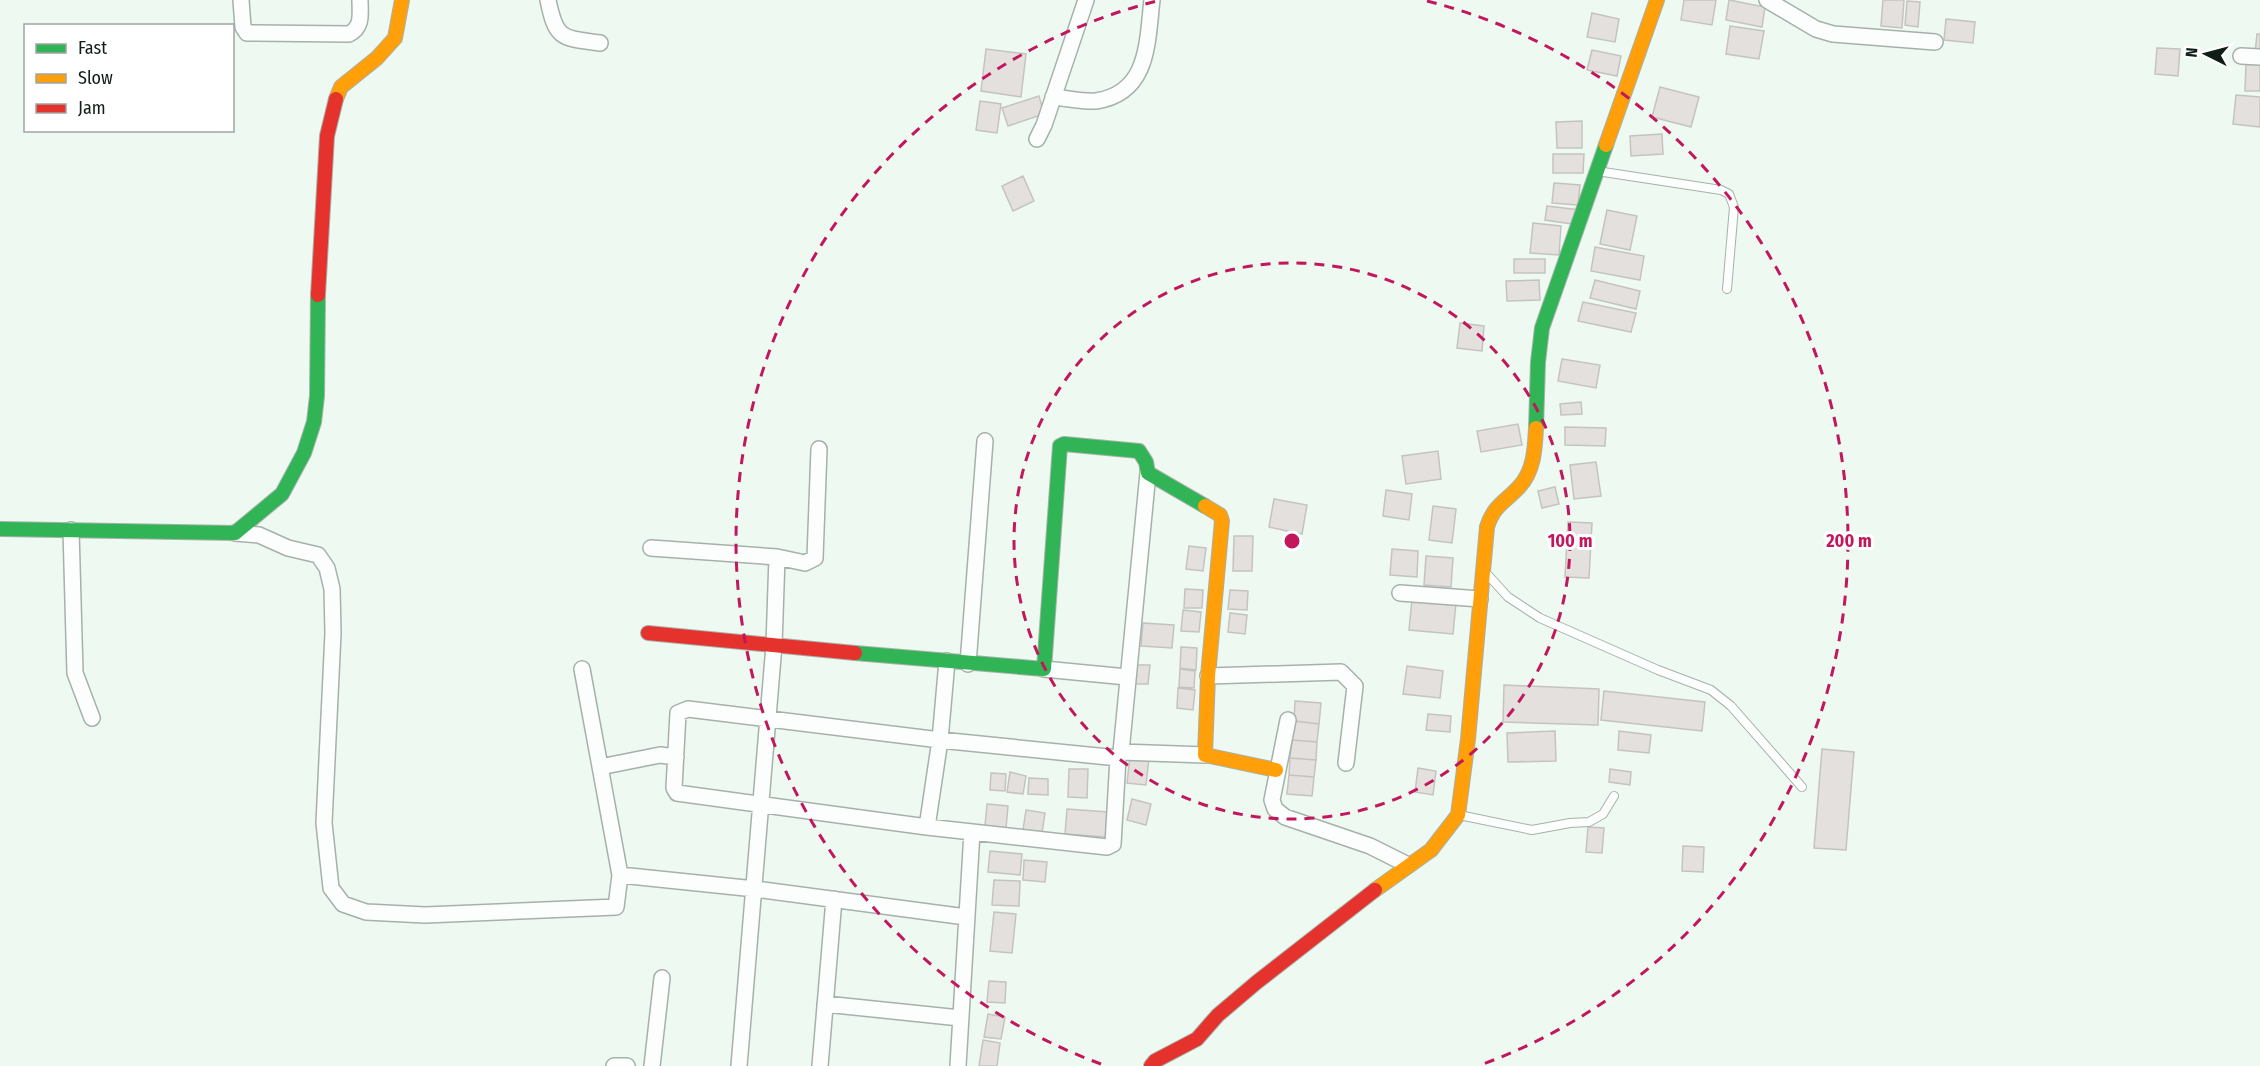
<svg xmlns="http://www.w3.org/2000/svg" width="2260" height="1066" font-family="'Fira Sans Condensed',sans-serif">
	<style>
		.building { fill: #e4e0de; stroke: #c5c3c0; stroke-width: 1.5 }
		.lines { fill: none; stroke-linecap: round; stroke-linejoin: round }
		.lane-casing { stroke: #a6b1aa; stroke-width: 10 }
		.street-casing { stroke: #a6b1aa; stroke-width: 18 }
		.fast-casing { stroke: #a6b1aa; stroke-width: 16 }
		.slow-casing { stroke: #a6b1aa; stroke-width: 16 }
		.jam-casing { stroke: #a6b1aa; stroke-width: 16 }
		.lane { stroke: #fcfefd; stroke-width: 8 }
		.street { stroke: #fcfefd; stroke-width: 15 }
		.fast { stroke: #30b455; stroke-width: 14 }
		.slow { stroke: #ff9f0a; stroke-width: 14 }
		.jam { stroke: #e5322d; stroke-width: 14 }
		.ring { fill: none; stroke: #c2185b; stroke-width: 3; stroke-dasharray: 10 8 }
		.centre { fill: #c2185b; stroke: #fff; stroke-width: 3 }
		.ring-label { font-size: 18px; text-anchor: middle; font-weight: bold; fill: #c2185b; stroke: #fff; stroke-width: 6; stroke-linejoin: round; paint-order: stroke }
	</style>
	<rect width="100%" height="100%" fill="#eef9f2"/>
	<path class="building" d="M1684 0H1716L1712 25 1681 20Z
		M1729 0 1765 7 1762 27 1726 20Z
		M1883 0H1904L1902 28 1881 26Z
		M1907 1 1920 2 1918 27 1905 25Z
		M1592 13 1619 19 1615 42 1587 37Z
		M1946 19 1975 22 1973 43 1944 40Z
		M1730 26 1764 31 1759 59 1726 54Z
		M2257 34H2260V53H2255Z
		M2157 48 2180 49 2178 76 2155 74Z
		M986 49 1026 54 1021 97 981 91Z
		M1592 50 1621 56 1617 76 1587 70Z
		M2246 63 2260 64V91H2245Z
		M1660 87 1699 97 1691 127 1652 117Z
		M2236 95 2260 97V127L2233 124Z
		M1039 96 1044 114 1008 126 1002 108Z
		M980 101 1001 104 997 133 976 130Z
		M1582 121V148H1557L1556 122Z
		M1662 134 1663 154 1631 156 1630 136Z
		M1553 154H1584L1583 173H1553Z
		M1023 176 1034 201 1013 211 1002 186Z
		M1554 183 1580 185 1578 205 1552 203Z
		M1547 206 1580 210 1578 225 1545 220Z
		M1607 210 1637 216 1630 250 1600 244Z
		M1533 223 1561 226 1559 255 1530 253Z
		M1595 247 1644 256 1640 280 1591 271Z
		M1514 259H1545V273H1514Z
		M1539 280 1540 300 1507 301 1506 281Z
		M1595 280 1640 291 1636 309 1590 298Z
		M1583 302 1636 313 1631 332 1578 321Z
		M1460 323 1484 326 1482 351 1457 348Z
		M1562 359 1600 365 1596 388 1558 381Z
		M1581 402 1582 414 1561 415 1560 404Z
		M1518 424 1522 445 1481 452 1477 431Z
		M1565 427 1606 428 1605 446 1565 445Z
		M1438 451 1441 479 1406 484 1402 456Z
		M1596 462 1601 496 1574 499 1570 465Z
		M1555 487 1559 504 1542 508 1538 491Z
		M1386 490 1412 494 1409 520 1383 516Z
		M1274 499 1307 505 1302 534 1269 527Z
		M1433 506 1456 509 1452 543 1429 540Z
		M1568 522 1592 523 1589 578 1565 577Z
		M1234 536H1253L1252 571H1233Z
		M1189 546 1206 548 1203 571 1186 569Z
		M1392 549 1418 551 1417 577 1390 575Z
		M1426 556 1453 558 1451 587 1424 585Z
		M1185 589 1203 590 1202 608H1184Z
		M1230 590 1248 591 1247 610 1228 609Z
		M1412 599 1456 603 1453 634 1409 630Z
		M1183 610 1201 612 1199 632 1181 631Z
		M1230 613 1247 615 1245 634 1228 632Z
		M1143 623 1174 625 1172 648 1141 646Z
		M1181 647 1197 648 1196 670 1180 668Z
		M1136 665H1150L1148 684H1135Z
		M1407 666 1443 671 1440 698 1403 694Z
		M1180 669 1195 671 1194 688 1179 687Z
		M1504 685 1599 689 1598 725 1503 722Z
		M1178 688 1195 690 1193 710 1177 708Z
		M1604 691 1705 702 1702 731 1601 720Z
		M1295 701 1321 703 1319 724 1294 721Z
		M1428 714 1451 716 1450 732 1426 730Z
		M1294 721 1319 724 1317 742 1292 740Z
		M1555 731 1556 761 1508 762 1507 733Z
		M1619 731 1651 735 1649 753 1618 750Z
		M1292 740 1317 742 1316 760 1290 758Z
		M1822 749 1854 752 1846 850 1814 848Z
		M1130 756 1149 758 1146 785 1127 783Z
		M1290 758 1316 760 1314 777 1289 775Z
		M1418 768 1436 771 1433 795 1415 792Z
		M1069 769H1088L1087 798 1068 797Z
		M1610 769 1631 772 1630 785 1609 782Z
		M1010 772 1026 776 1023 794 1007 792Z
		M991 773 1006 774 1005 791 990 790Z
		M1289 775 1314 777 1312 796 1287 794Z
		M1029 778 1048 779V795L1028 794Z
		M1132 799 1151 804 1146 825 1127 820Z
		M987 804 1008 806 1006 828 985 826Z
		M1067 809 1108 812 1106 837 1065 834Z
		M1026 810 1045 813 1042 833 1023 830Z
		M1588 827 1604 828 1602 853 1586 852Z
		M1683 846 1704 847 1703 872 1682 871Z
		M990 851 1022 854 1020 875 988 872Z
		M1024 860 1047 862 1045 882 1023 880Z
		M994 880 1020 881 1019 906 992 905Z
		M994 912 1016 914 1012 953 990 951Z
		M989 981 1006 982 1005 1003 987 1002Z
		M988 1014 1005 1017 1001 1039 984 1037Z
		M983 1040 1000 1043 997 1066H979Z"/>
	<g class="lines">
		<g class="lane-casing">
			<path id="lane" d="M1597 171 1721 190 1729 194 1734 207 1727 289
				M1487 574 1508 597 1540 618 1658 670 1711 690 1731 706 1802 787
				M1459 815 1532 830 1570 823 1589 822 1603 814 1614 796"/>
		</g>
		<g class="street-casing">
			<path id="street" d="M241 0 243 27 247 33 349 34C363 27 360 14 360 0
				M548 0C556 40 562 38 600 43
				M1767 0 1816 29 1833 34 1935 42
				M2241 56 2260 57
				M1053 97C1066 98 1083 102 1096 101 1149 93 1147 43 1152 0
				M1037 139 1044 125 1086 0
				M71 530 75 673 92 718
				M235 533 259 535 288 548 318 555 327 568 332 589 333 633 324 823 331 888 343 904 366 912 425 915 616 907 620 875
				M651 548 777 557
				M1400 593 1480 599
				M947 661 940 740 927 827 972 832 958 1066
				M968 664 985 441
				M582 669 620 875 755 889 966 917
				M1044 669 1127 677
				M1208 676 1341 672 1355 686 1346 763
				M1288 720 1272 800 1275 809 1285 817 1370 846 1408 865
				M1121 752 1205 755
				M600 767 660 755 676 757
				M927 827 677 793 674 788 678 713 688 709 940 740 1118 758
				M972 832 1107 847 1113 844 1118 758 1121 752 1148 473
				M825 1004 960 1018
				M614 1066H627
				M652 1066 662 978
				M739 1066 774 645 777 557 805 563 815 558 819 449
				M820 1066 834 899"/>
		</g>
		<g class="fast-casing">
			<path id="fast" d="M1536 428 1538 362 1542 328 1606 145
				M0 529 235 533 282 494 304 453 314 422 317 396 318 295
				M855 653 1044 669 1060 446 1064 444 1139 451 1146 462 1148 473 1205 506"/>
		</g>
		<g class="slow-casing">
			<path id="slow" d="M336 99 341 87 377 58 395 38 402 0
				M1606 145 1657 0
				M1205 506 1220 515 1222 521 1208 676 1205 755 1276 770
				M1375 890 1431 850 1458 815 1468 739 1487 527C1494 505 1505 502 1519 487 1534 471 1535 449 1536 428"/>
		</g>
		<g class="jam-casing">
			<path id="jam" d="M318 295 327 136 336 99
				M648 633 855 653
				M1151 1066 1155 1061 1197 1039 1218 1015 1257 982 1375 890"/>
		</g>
		<use href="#lane" class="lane"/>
		<use href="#street" class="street"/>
		<use href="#fast" class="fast"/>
		<use href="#slow" class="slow"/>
		<use href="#jam" class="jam"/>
	</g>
	<g class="ring">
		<circle cx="1292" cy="541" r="278"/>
		<path d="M1101 1064A557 557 0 0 1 1157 1M1427 1A557 557 0 0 1 1483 1064"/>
	</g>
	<circle cx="1292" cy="541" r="9" class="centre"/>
	<g class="ring-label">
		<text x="1570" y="547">100 m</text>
		<text x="1849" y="547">200 m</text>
	</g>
	<rect x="24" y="24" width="210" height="108" fill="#ffffff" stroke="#a0a5a2" stroke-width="1.5"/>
	<rect x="36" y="44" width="30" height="9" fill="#30b455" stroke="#a0a5a2" stroke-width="1.5"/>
	<text x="78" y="54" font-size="18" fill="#111e17">Fast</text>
	<rect x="36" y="74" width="30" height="9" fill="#ff9f0a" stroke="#a0a5a2" stroke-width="1.5"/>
	<text x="78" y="84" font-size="18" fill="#111e17">Slow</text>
	<rect x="36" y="104" width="30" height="9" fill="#e5322d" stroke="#a0a5a2" stroke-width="1.5"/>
	<text x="78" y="114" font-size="18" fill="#111e17">Jam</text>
	<g transform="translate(2206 54) rotate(276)" stroke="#ffffff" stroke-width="4.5" paint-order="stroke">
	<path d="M0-4.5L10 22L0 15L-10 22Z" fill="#111e17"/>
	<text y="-9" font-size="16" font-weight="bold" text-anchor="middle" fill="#111e17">N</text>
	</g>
</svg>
